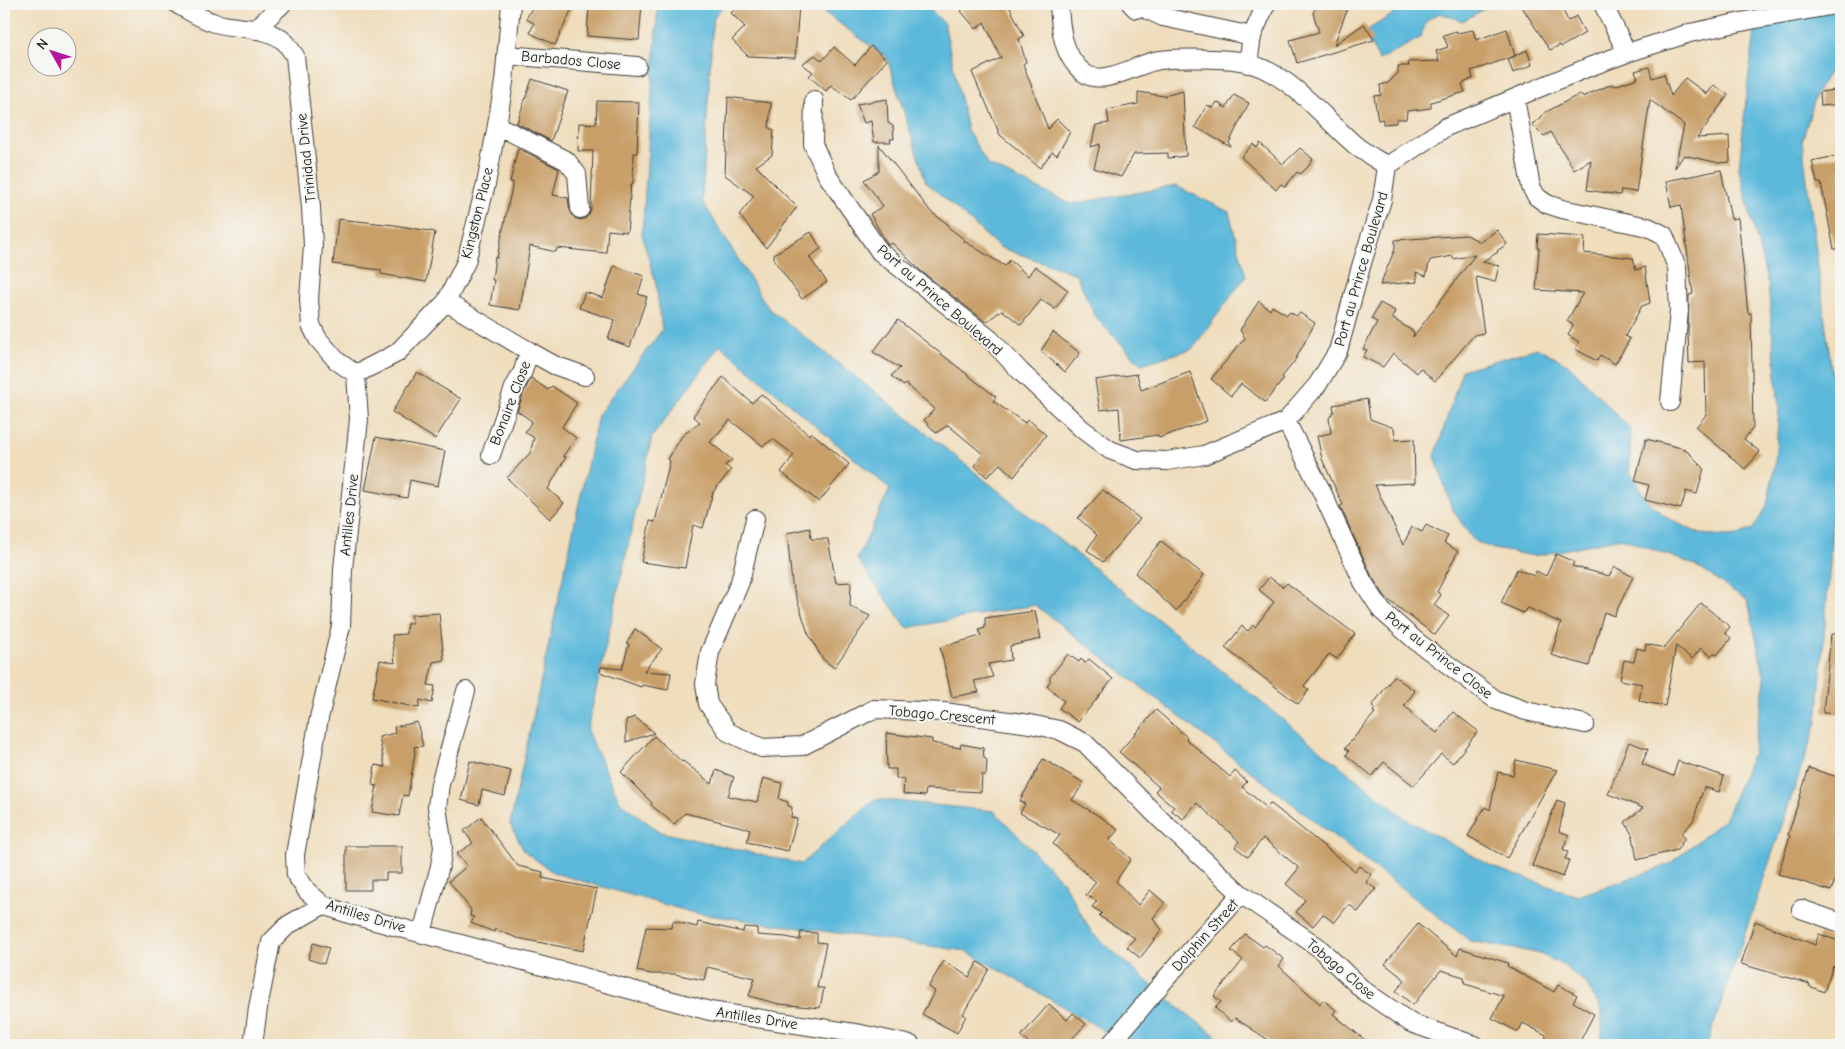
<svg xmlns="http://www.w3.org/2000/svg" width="1845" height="1049" font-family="'Comic Neue',sans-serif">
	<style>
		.water { fill: #5db9db; stroke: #3c6a7c }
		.building { fill: #c89f67 }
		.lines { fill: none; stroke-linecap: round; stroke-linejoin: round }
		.minor-casing { stroke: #3c3934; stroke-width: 20 }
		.minor { stroke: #fff; stroke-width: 18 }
		.labels { text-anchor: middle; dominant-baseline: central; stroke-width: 4; stroke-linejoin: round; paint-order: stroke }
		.street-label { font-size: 15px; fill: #1c1c1c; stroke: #f6f6f2 }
	</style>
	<rect width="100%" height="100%" fill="#f6f6f2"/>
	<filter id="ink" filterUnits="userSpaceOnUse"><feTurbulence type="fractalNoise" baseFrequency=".02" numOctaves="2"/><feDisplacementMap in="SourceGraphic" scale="10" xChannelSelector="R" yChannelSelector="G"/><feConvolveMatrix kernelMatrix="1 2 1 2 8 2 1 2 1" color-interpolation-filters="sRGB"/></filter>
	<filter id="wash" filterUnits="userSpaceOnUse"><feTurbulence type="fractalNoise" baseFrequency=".0096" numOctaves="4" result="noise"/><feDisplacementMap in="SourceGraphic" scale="20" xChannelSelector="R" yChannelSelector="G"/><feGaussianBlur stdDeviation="1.12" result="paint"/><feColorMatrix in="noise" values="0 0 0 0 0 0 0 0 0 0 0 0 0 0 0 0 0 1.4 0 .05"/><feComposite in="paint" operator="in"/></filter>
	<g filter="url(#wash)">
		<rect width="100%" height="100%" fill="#efddbc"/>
		<path class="water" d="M658 4H725L713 18 702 201 769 309 888 402 1406 819 1495 868 1578 896 1668 865 1725 819 1752 755 1765 680 1748 601 1695 565 1621 538 1534 556 1494 549 1474 541 1452 509 1435 456 1462 370 1538 348 1569 365 1630 429V472L1647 501 1667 518 1700 534 1726 536 1738 535 1753 529 1767 506 1775 464 1779 408 1768 284 1739 169 1747 89 1759 4H1839L1841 12V53L1816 94 1802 141 1836 405 1830 562 1817 722 1707 1045H1602V1011L1586 983 1560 963 1537 953 1470 941 1035 605 907 628 857 559 890 489 720 345 652 437 587 731 620 802 660 832 801 864 875 799 994 811 1063 882 1092 933 1165 997 1228 1045H1121L1100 1028 966 951 694 913 554 873 524 851 510 824 598 415 662 330 656 284 642 235Z
			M813 4H924L944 23 967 130 988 165 1071 204 1176 186 1229 212 1246 276 1192 349 1141 364 1096 318 1076 274 999 247 926 182 887 58Z
			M1410 4H1493L1463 21 1440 13 1427 20 1420 38 1379 60 1364 32Z"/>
		<g id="blocks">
			<path class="building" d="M534 4H574L555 45 530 33 534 23 526 19Z
				M589 4H642L639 40 587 36Z
				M741 4H799L795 58 748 56 732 40 745 27 731 13Z
				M970 4H1008L1024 36 1019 39 1026 62 1023 64 1048 129 1057 119 1070 132 1057 155 1052 152 1040 168 1000 135 984 98H983L972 72 1001 58 984 22 976 29 961 11Z
				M1317 4H1349L1334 45 1364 24 1374 40 1297 63 1290 40 1319 32 1313 13Z
				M1520 4H1560L1568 21 1576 16 1585 33 1561 47 1560 45 1550 50Z
				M1507 29 1515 56 1471 71 1473 78 1462 84 1465 92 1431 102V108L1407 111 1406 119H1396V123L1383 124V119L1378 120 1374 96 1381 95 1380 85 1388 83 1398 73V66H1409L1408 62 1439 61 1436 51 1448 47 1443 35 1457 31 1458 33 1473 30 1476 40Z
				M871 46 887 60 851 100 831 85 826 91 809 76 813 72 802 64 815 55 822 61 834 47 855 65Z
				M1527 50 1532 65 1513 73 1508 59Z
				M1649 67 1652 78 1664 74 1671 96 1685 78 1707 94 1714 85 1728 95 1697 138 1729 136 1730 162 1719 163 1684 155 1675 168 1684 125 1650 100 1636 192 1621 190 1620 195 1587 190 1591 160 1574 170 1551 132 1544 136 1532 124 1540 119 1544 113 1580 94 1582 97 1612 84 1614 86 1638 78 1635 71Z
				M532 79 568 91 551 141 517 123Z
				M1841 89V104L1821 106 1820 92Z
				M1183 91 1186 156 1168 158V153L1134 154 1121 177 1094 168 1100 144 1091 147 1096 125 1109 123 1107 110 1138 104V92L1164 96Z
				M1234 95 1249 103 1229 143 1231 147 1195 127 1207 105 1213 108 1217 102 1226 108Z
				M728 97 771 103 769 128 774 130 772 155 756 166 797 207 766 248 739 215 754 196 725 175Z
				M887 99 888 123 893 126 894 139H890L891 142H874L871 121 864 123 857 104Z
				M597 101 639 102 637 153H634L633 184H631L627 232 608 230 606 253 557 248 556 252 530 246 520 310 490 305 494 280H492L495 257 497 258 513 182H510L518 148 559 169 553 195 568 198 570 210 575 218 580 220 586 218 589 214 591 209 593 151H578L579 123 596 124Z
				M1260 143 1283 164 1300 148 1313 159 1307 168 1300 174 1297 172 1285 187 1281 184 1276 190 1241 157 1253 144 1257 148Z
				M879 145 931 212 949 225 948 227 965 240 964 241 1005 266 1010 260 1028 276 1035 266 1068 290 1055 309 1041 300 1021 325 1002 310 986 322 921 271 892 243 888 245 870 214 883 206 864 180 879 171Z
				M1841 155V249H1834L1821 183H1817L1812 161Z
				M1721 170 1731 219 1738 218 1748 313H1751L1753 428 1744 439 1760 452 1745 469 1696 427 1706 415 1705 362 1689 363 1688 331 1689 295 1693 294 1681 205 1671 207 1666 181Z
				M338 219 395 225 435 232 426 282 381 274V270L333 264Z
				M1497 230 1507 244 1497 251 1498 252 1482 262 1499 266 1495 282 1476 277 1484 333 1474 335 1435 381 1420 368 1417 373 1393 353 1383 367 1363 357 1367 350 1363 349 1377 322 1371 319 1380 303 1395 311 1392 318 1414 332 1413 337 1475 255 1453 259V256L1430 260 1426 276 1416 272 1417 282 1380 285 1395 249V240L1467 235 1480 242Z
				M811 232 821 249 809 257 827 282 802 299 774 260V254Z
				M1538 234 1585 237 1584 253 1633 258 1636 270 1645 267 1650 303 1642 306 1625 336 1630 339 1615 364 1600 355 1597 361 1575 349 1579 342 1568 335 1573 325 1567 321 1583 293 1536 290 1539 248H1537Z
				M614 266 644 276 638 294 647 297 630 347 608 339 615 320 579 308 585 292 603 298Z
				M1259 301 1270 310 1272 306 1287 315 1290 312 1296 316 1300 313 1315 323 1294 362 1282 377 1284 379 1265 402 1241 384 1231 396 1211 379 1245 338 1240 330Z
				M898 320 996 397 993 401 1025 423 1028 419 1046 435 1014 477 1000 464 987 477 975 466 983 454 948 425 936 433 924 420 935 409 906 384 904 386 891 376 900 368 873 352Z
				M1053 332 1080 353 1065 372 1041 351Z
				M417 372 461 399 435 439 392 412Z
				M1190 372 1207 421 1159 438 1158 435 1121 440 1119 408 1100 410 1095 380 1137 374 1141 390Z
				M723 377 752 403 761 394 809 435 811 432 849 464 819 502 781 472 794 455 773 439 763 446 730 420 710 442 732 460 725 465 731 470 713 492 703 528 693 525 685 568 641 562 650 521 655 522 670 461 668 459 682 436 700 422 693 416Z
				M531 378 548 390 552 386 577 403 562 427 576 438 563 456 566 457 548 489 564 503 550 519 507 478 530 453 534 438 525 432 532 421 517 411 524 392Z
				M1367 399 1370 419 1394 428 1395 440 1414 439 1415 483 1375 485 1403 545 1412 527 1422 532 1426 525 1448 536 1444 543 1458 551 1437 592 1441 595 1434 605 1449 616 1435 635 1387 599 1372 577 1340 506 1343 505 1322 459 1317 436 1331 433 1329 418 1334 411 1333 405Z
				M376 437 445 451 438 486 410 480 407 498 365 490Z
				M1646 439 1685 449 1704 468 1697 494 1686 491 1681 509 1645 500 1649 485 1635 481Z
				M1103 490 1140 519 1103 562 1087 550 1097 535 1078 518Z
				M810 528 811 539H828L836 583 851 582 850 606 870 616 834 668 822 658 808 633 792 584 787 533Z
				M1161 541 1204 575 1176 611 1135 573Z
				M1556 554 1574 562 1572 566 1609 576 1615 567 1633 577 1614 616 1604 612 1589 666 1551 655 1561 623 1528 608 1523 613 1501 603 1517 569 1534 576 1536 571 1546 576Z
				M1269 577 1283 587 1287 583 1355 634 1337 659 1329 654 1304 686 1309 690 1298 704 1225 648 1242 626 1248 631 1253 625 1255 627 1274 602 1259 590Z
				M1701 603 1730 627 1725 633 1731 638 1717 655 1714 653 1711 656 1701 648 1692 659 1676 646 1665 706 1639 701 1642 684 1620 680 1624 660 1634 662 1637 648 1645 650 1646 644 1664 648Z
				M1035 611 1041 639 1010 646 1011 660 988 664 993 677 974 681 979 692 952 697 940 647 981 636 979 630 985 628V618Z
				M439 613 444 660 433 662 428 685 435 686 432 703 420 700 419 708 372 698 380 660 395 663 392 635 406 634 407 623H412L411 615Z
				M635 629 662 649 644 671 671 673 668 690 642 685 641 687 600 672 601 667 622 669 629 644 627 643Z
				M1831 634H1841V714L1823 713Z
				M1068 654 1079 662 1081 659 1085 663 1089 659 1113 679 1078 722 1059 708 1064 701 1047 686 1050 682V677Z
				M1394 676 1415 691 1404 706 1412 712 1411 714 1437 733 1453 712 1478 731 1453 763 1441 754 1414 786 1384 762 1372 776 1346 755 1349 751 1345 748 1375 713 1373 712 1375 708 1372 706Z
				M1156 710 1187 737 1186 739 1230 777 1235 771 1247 782 1242 787 1266 807 1270 803 1355 871 1359 866 1372 875 1366 882 1376 889 1358 912 1349 904 1334 923 1323 914 1313 926 1296 912 1305 900 1286 884 1299 868 1263 838 1248 857 1235 847 1239 841 1197 803 1183 819 1171 810 1174 807 1155 791 1159 787 1119 752Z
				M635 717 654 733 626 742V720Z
				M417 722 423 746 414 747 415 753 408 796 403 795 399 816 372 812 377 786 372 785 375 765 385 767 379 737 395 733 394 727Z
				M886 733 932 739V743L960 748 961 744 983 748 984 758 987 760 986 775H982L981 792 926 789 925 796 903 794 904 779 896 778V769H887Z
				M654 736 682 762 683 761 712 784 716 770 734 777 728 796 757 802 763 778 782 783 779 799 788 802V806L792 807 791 817 797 819 788 851 747 842 750 829 685 813 674 824 651 805 652 803 621 772Z
				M1629 742 1648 749 1642 764 1673 776 1678 761 1724 776 1719 792 1704 787 1693 821 1681 834 1685 838 1677 850 1637 860 1633 836 1625 822 1643 808 1608 794Z
				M1043 759 1084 783 1072 800 1104 819 1118 830 1109 840 1131 859 1116 881 1138 905 1150 890 1165 903 1153 918 1162 930 1140 958 1127 947 1135 938 1099 916 1102 913 1092 907 1097 901 1086 895 1096 882 1053 844 1060 835 1020 813 1025 804 1020 801Z
				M1516 760 1557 770 1507 858 1468 836 1485 807 1490 810 1498 772 1513 775Z
				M470 761 511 771 505 796 482 790 479 805 461 800Z
				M1809 768 1841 778V882L1835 880 1831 891 1778 874 1790 836 1788 835Z
				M1557 800 1565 803 1559 831 1569 835 1563 849 1568 852 1565 859 1569 860 1563 877 1532 866Z
				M481 817 518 866 543 872 542 878 597 889 583 951 517 938 495 929 494 932 471 923 474 917 470 916 471 910 449 881 467 866 456 854 473 843 464 831Z
				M346 846H402V873H386V880H371V890H346Z
				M673 921 697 927 698 922 743 932 744 927 757 928V935L786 937 800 940 801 932 817 933V942L826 943 817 988H824L820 1008 779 1004 749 996 755 978 707 967 704 980 674 974H651L637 971 646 927 672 928Z
				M1755 921 1815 945 1819 934 1841 942V969L1833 966 1824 992 1809 986 1810 984 1741 964Z
				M1418 924 1457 956 1460 948 1508 963 1507 966 1554 992 1558 985 1577 995 1573 1002 1594 1014 1578 1045H1545L1546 1035 1523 1023 1518 1032 1492 1018 1504 996 1465 984 1464 977 1441 970 1413 1005 1396 991 1405 980 1385 964Z
				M1245 934 1263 947 1265 945 1284 959 1279 966 1320 1004 1323 1000 1336 1010 1333 1014 1371 1045H1276L1235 1018 1231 1022 1215 1008 1221 1002 1214 996 1243 960 1231 951Z
				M313 943 329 948 324 964 308 959Z
				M944 961 969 977 978 962 989 969 963 1014 966 1016 957 1033 922 1014 935 991 928 987Z
				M1049 1004 1067 1020 1073 1013 1086 1024 1066 1045H1031L1021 1036Z"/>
		</g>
	</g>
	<g filter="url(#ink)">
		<use href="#blocks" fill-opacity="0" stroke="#3c3934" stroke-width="1"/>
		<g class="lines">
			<g class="minor-casing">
				<path id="minor" d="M177 4C189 11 201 19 215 23 238 30 267 25 286 43 289 47 292 52 295 56L311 207 313 246 309 299 311 325 318 339 337 361 356 374
					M1059 4C1060 28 1063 57 1084 73 1104 88 1139 62 1160 60 1179 58 1221 58 1240 61 1288 70 1320 115 1355 145 1365 153 1376 159 1387 166
					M1131 4 1136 9 1141 7 1163 17 1252 36
					M1603 4 1627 53
					M255 30 282 4
					M506 55 637 66
					M1248 64 1252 36 1266 4
					M1515 98 1531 187 1537 197 1547 204 1562 209 1648 227 1664 235 1677 267 1679 311 1670 402
					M814 100 813 144 827 175 880 252 990 339 1020 371 1082 429 1110 450 1137 460 1167 461 1204 455 1286 421 1318 384 1338 351 1362 263 1382 200 1387 166 1446 127 1589 67 1627 53 1690 33 1751 20 1841 4
					M497 125 567 161 577 174 580 209
					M446 302 529 351 523 371 514 388 491 455
					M529 351 554 365 585 376
					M356 374 359 419 343 569 341 626 319 718 295 855 296 875 307 891 323 905 349 914 710 1011 861 1034 911 1045
					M356 374 397 353 446 302 466 262 486 184 497 125 504 82 511 4
					M1286 421 1320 488 1363 582 1382 611 1416 641 1496 700 1526 711 1585 724
					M755 519 740 582 710 652 705 684 708 704 728 732 762 748 802 746 874 709 944 712 1030 724 1059 730 1085 743 1161 820 1241 894 1318 947 1363 990 1411 1023 1474 1045
					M1801 909 1841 923
					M422 933 440 866 443 847 437 807 440 784 466 691
					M253 1045 258 1008 271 942 288 925 323 905
					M1110 1045 1169 975 1241 894"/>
			</g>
			<use href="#minor" class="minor"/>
		</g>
	</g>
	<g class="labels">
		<g class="street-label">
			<text transform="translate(571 60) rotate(5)">Barbados Close</text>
			<text transform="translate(306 158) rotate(-96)">Trinidad Drive</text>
			<text transform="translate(477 213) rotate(-76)">Kingston Place</text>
			<text transform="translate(1361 269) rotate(-74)">Port au Prince Boulevard</text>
			<text transform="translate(940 300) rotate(41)">Port au Prince Boulevard</text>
			<text transform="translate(510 403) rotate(-69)">Bonaire Close</text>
			<text transform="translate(349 515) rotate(-84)">Antilles Drive</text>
			<text transform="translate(1439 655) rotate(38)">Port au Prince Close</text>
			<text transform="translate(942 715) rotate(5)">Tobago Crescent</text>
			<text transform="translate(366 916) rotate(17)">Antilles Drive</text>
			<text transform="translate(1205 935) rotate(-48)">Dolphin Street</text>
			<text transform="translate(1341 969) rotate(40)">Tobago Close</text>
			<text transform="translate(757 1018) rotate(9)">Antilles Drive</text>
		</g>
	</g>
	<rect width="1845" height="1049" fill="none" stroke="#f6f6f2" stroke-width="20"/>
	<g transform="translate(52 52) rotate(309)"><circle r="24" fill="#f6f6f2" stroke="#9f9f9c"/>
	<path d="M0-4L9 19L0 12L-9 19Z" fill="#b5179e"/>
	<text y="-8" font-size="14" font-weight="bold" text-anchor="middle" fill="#1c1c1c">N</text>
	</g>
</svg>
